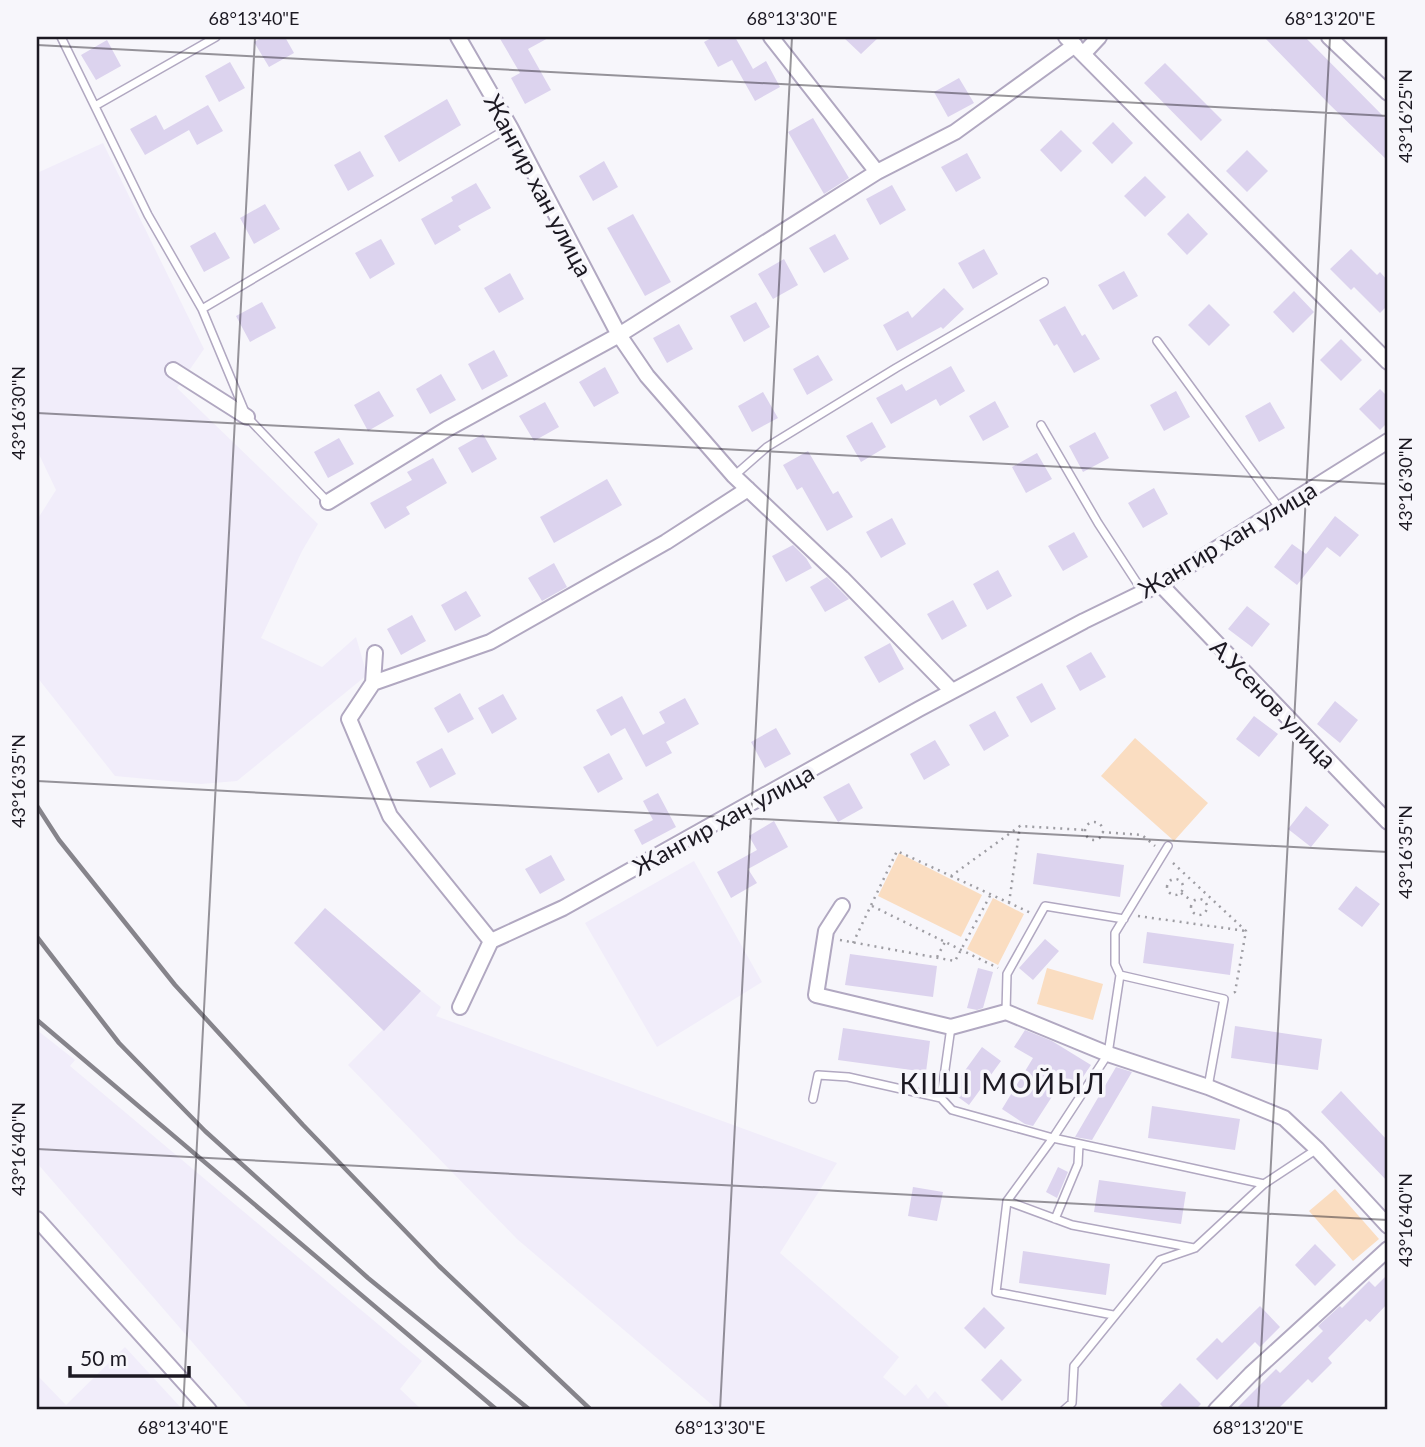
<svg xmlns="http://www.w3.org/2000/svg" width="1425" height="1447" font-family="Lato,sans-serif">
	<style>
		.built { fill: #f1edfa }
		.green { fill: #faddc1 }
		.building { fill: #dcd3ee }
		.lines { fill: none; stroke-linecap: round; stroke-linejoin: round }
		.service-casing { stroke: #b1a8c1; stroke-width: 10 }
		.minor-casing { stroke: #b1a8c1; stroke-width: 18 }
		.path { stroke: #9e9da3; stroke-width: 2.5; stroke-dasharray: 2 5; stroke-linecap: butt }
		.service { stroke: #fff; stroke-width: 7 }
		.minor { stroke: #fff; stroke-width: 14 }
		.rail { stroke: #86848b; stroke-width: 4.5 }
		.ticks { fill: none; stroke: #1c1922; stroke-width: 2; stroke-opacity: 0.45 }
		.labels { text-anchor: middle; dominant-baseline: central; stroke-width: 7; stroke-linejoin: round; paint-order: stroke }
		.street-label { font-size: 24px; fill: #1c1922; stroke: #f7f6fb }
		.quarter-label { font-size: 28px; letter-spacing: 2px; fill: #1c1922; stroke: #f7f6fb }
		.neatline { fill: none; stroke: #1c1922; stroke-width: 2.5 }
		.ticks-label { font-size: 18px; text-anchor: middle; fill: #1c1922 }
	</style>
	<rect width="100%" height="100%" fill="#f7f6fb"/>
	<path class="built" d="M103 143 204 349 177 388 318 524 302 551 261 638 322 667 356 637 367 675 237 781 201 784 115 776 37 677V520L56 490 37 450V173Z
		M694 861 762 982 657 1047 585 923Z
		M421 991 441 1007 436 1016 837 1163 780 1253 899 1357 883 1377 905 1396 916 1384 928 1399 935 1391 952 1410H718L517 1239 348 1065Z
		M37 1030 75 1060 70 1066 422 1361 400 1389 422 1410H251L37 1163Z
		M125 1347 183 1410H37V1375L66 1405Z"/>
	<path class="green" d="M1135 738 1208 803 1174 841 1101 776Z
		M899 853 982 895 961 937 878 896Z
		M993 898 1024 914 998 965 967 949Z
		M1047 968 1103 984 1093 1020 1037 1004Z
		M1335 1189 1379 1239 1353 1261 1309 1211Z"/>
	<path class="building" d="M263 37H285L294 53 269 67 254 42Z
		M499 37H550L528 49 551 90 525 104 511 78 520 73Z
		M713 37H735L753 69 766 61 780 87 755 101 732 60 718 67 704 42Z
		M843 37H879L861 54Z
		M1264 37H1305L1388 121V161L1329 104Z
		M107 40 121 66 96 80 81 55Z
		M230 62 245 88 219 102 205 76Z
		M1165 63 1222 120 1201 141 1144 83Z
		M959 78 974 103 948 117 934 92Z
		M447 99 461 125 399 162 384 136Z
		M208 105 223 131 197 145 189 130 145 155 130 129 156 115 164 130Z
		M813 118 849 178 824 194 788 132Z
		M1113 122 1133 143 1112 164 1092 143Z
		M1061 130 1082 151 1061 172 1040 150Z
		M1247 150 1268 171 1247 192 1226 171Z
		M360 151 374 176 348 191 334 165Z
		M967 153 981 178 956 192 941 167Z
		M604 161 618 187 593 201 579 176Z
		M1145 176 1166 197 1145 217 1124 196Z
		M476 183 491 208 458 226 461 230 435 245 421 219 453 201 451 197Z
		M892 185 906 210 880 225 866 199Z
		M265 204 280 229 254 244 240 218Z
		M1188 213 1208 234 1187 255 1167 234Z
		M633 214 671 282 645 296 607 228Z
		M215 232 230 258 204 272 190 246Z
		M835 234 849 259 824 273 809 248Z
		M381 239 395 264 370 279 355 253Z
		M984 249 998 274 973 289 958 263Z
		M1351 249 1377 275 1380 272 1388 281V305L1380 313 1354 287 1351 290 1330 269Z
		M784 259 798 285 773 299 758 274Z
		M1124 271 1138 296 1113 310 1098 285Z
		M510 273 524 299 499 313 484 288Z
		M944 288 964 309 943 329 941 327 897 351 883 325 908 311 912 318Z
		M1294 291 1314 312 1293 333 1273 312Z
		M262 302 276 328 250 342 236 316Z
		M756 302 770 327 744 342 730 316Z
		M1209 304 1230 325 1209 346 1188 325Z
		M1065 306 1082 336 1085 334 1100 359 1074 373 1057 344 1054 346 1039 320Z
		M679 324 693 349 667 363 653 338Z
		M1341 339 1362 360 1341 381 1320 360Z
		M494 350 508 376 482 390 468 364Z
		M818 355 833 380 807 395 793 369Z
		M951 366 965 391 940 406 936 399 891 424 876 398 902 384 906 391Z
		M605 367 619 393 594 407 579 382Z
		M441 374 456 400 430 414 416 389Z
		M1380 389 1388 397V422L1380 430 1359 409Z
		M379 391 394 416 368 431 354 405Z
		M1176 391 1190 417 1164 431 1150 405Z
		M763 392 778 418 752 432 738 406Z
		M995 401 1009 427 983 441 969 416Z
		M545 402 559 427 534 441 519 416Z
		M1270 402 1285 428 1259 442 1245 416Z
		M872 422 886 447 861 462 846 436Z
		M1095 432 1109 458 1083 472 1069 446Z
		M483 434 497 459 472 473 458 448Z
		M339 438 354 464 328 478 314 452Z
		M808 451 833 494 838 491 853 517 827 531 802 487 797 490 783 465Z
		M1037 453 1052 479 1026 493 1012 467Z
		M433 458 447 483 406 507 410 514 385 529 370 503 412 480 407 472Z
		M607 479 622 505 554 543 540 517Z
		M1154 488 1168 514 1143 528 1128 503Z
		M1335 516 1359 535 1340 557 1327 547 1297 585 1274 567 1292 544 1306 554Z
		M892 518 906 544 881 558 866 532Z
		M1074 532 1088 557 1063 571 1048 546Z
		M793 545 806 558 812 568 786 582 772 556Z
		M554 563 567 587 542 601 528 578Z
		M998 570 1012 596 987 610 973 584Z
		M827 577 849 599 825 612 810 587Z
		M466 591 481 616 455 631 441 605Z
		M953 600 967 626 942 640 927 614Z
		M1247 606 1270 624 1252 647 1228 629Z
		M412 615 426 641 401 655 387 629Z
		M890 643 904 669 879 683 864 657Z
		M1091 652 1106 677 1080 691 1066 666Z
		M1042 683 1056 709 1031 723 1016 697Z
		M460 693 474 719 448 733 434 708Z
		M503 694 517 719 492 734 478 708Z
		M622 696 643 735 665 723 659 712 685 698 699 724 666 742 672 753 646 767 625 728 611 736 596 710Z
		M1335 701 1358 720 1340 743 1317 724Z
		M995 711 1009 736 984 751 969 725Z
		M1254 716 1278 734 1259 757 1236 739Z
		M776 728 791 754 765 768 751 742Z
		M935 740 950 765 924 780 910 754Z
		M442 748 456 774 430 788 416 762Z
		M609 753 623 779 598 793 583 767Z
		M849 783 863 808 838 822 823 797Z
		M658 793 676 827 642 845 634 830 653 820 643 801Z
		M1306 806 1329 825 1311 847 1288 829Z
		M774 821 788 847 748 869 757 883 731 898 717 872 757 850 749 836Z
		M1037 853 1124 865 1120 897 1033 884Z
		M551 855 565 880 540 894 525 869Z
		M1356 886 1380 904 1362 927 1338 909Z
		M325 908 421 991 384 1031 294 943Z
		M1147 932 1234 944 1230 975 1143 963Z
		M1045 939 1059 951 1033 980 1019 968Z
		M850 954 937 966 933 997 845 985Z
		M978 968 993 972 983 1008 977 1010 967 1008Z
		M1235 1026 1322 1039 1318 1070 1231 1058Z
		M843 1028 930 1041 926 1072 838 1060Z
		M1025 1030 1052 1041 1091 1065 1077 1086 1064 1078 1033 1126 1025 1124 1002 1109 1033 1058 1014 1047Z
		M982 1047 1001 1061 969 1105 950 1091Z
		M1116 1067 1132 1072 1092 1140 1075 1137Z
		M1341 1091 1388 1141V1182L1321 1112Z
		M1152 1106 1240 1119 1235 1150 1148 1138Z
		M1058 1167 1068 1172 1057 1198 1046 1192Z
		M1099 1180 1186 1192 1181 1224 1094 1212Z
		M913 1187 943 1192 937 1221 908 1216Z
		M1315 1244 1336 1265 1315 1286 1295 1265Z
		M1023 1251 1110 1264 1106 1295 1019 1283Z
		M1388 1274V1303L1370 1322 1366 1319 1328 1358 1332 1363 1312 1383 1308 1379 1277 1410H1235L1276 1369 1280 1373 1323 1331 1318 1326 1340 1306 1342 1308 1369 1281 1375 1287Z
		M1260 1306 1280 1327 1260 1347 1255 1342 1217 1380 1196 1359 1217 1338 1222 1343Z
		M984 1307 1005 1328 985 1349 964 1328Z
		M1001 1359 1022 1380 1002 1401 981 1380Z
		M1180 1383 1201 1404 1195 1410H1166L1160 1404Z"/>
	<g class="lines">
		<g class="service-casing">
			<path id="service" d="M61 37 148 215 202 309 247 417 328 502
				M95 106 216 37
				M202 309 510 127
				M1157 341 1280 509
				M1041 425 1098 523 1143 592
				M734 476 767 447 896 368 1044 282
				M1120 975 1224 999 1208 1087
				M1006 1012 1007 974 1045 906 1124 919
				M941 1098 951 1027
				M813 1099 818 1075 848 1077 941 1098 952 1110 1053 1138 1264 1184
				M1007 1201 1072 1225 1194 1248
				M1055 1219 1078 1164 1079 1144
				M1113 1315 996 1292 1007 1201 1053 1138 1108 1054 1120 975 1115 964V933L1168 846
				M1064 1410 1072 1403 1074 1366 1160 1260 1195 1248 1264 1184 1317 1149"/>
		</g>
		<g class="minor-casing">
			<path id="minor" d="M458 37 510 127 619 335 647 376 734 476 842 578 952 691
				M771 37 877 172
				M1066 37 1388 362
				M1329 37 1388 93
				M1084 53 1099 37
				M173 370 247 417
				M328 502 447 429 619 335 877 172 955 132 1075 45
				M1160 584 1388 822
				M375 653 373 683 349 719 390 816 491 941
				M373 683 490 642 666 542 748 489
				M842 906 826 931 816 995 951 1027 1006 1012 1108 1054 1208 1087 1284 1118 1317 1149 1388 1226
				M460 1007 491 941 563 908 919 709 1084 621 1160 584 1388 441
				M37 1219 209 1410
				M1216 1410 1251 1374 1388 1249"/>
		</g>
		<path class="path" d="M1085 831a9 9 0 1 1 18 0a9 9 0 1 1-18 0Z
			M1102 832 1142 835 1155 846
			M1173 863 1246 931 1235 992 1233 993
			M951 876 1031 913
			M1167 887a8 8 0 1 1 16 0a8 8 0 1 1-16 0Z
			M1181 893 1192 901
			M1191 907a8 8 0 1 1 16 0a8 8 0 1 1-16 0Z
			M1009 903 1020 826
			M872 906 998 968
			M1138 916 1246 931
			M840 940 955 961 991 894
			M853 943 897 851 951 876 1020 826 1085 830
			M937 957 945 942"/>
		<use href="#service" class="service"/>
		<use href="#minor" class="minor"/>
		<path class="rail" d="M37 806 59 840 175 985 303 1125 439 1266 591 1410
			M37 937 119 1043 205 1131 368 1278 530 1410
			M37 1020 497 1410"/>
	</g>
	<path class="ticks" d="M37 45 1388 116M37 413 1388 484M37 781 1388 852M37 1149 1388 1220M183 1410 255 37M720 1410 792 37M1258 1410 1330 37"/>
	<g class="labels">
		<g class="street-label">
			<text transform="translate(539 185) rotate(62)">Жангир хан улица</text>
			<text transform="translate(1227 539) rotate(-31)">Жангир хан улица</text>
			<text transform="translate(1274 703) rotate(46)">А.Усенов улица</text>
			<text transform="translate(723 819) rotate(-29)">Жангир хан улица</text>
		</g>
		<g class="quarter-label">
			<text x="1003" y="1083">КІШІ МОЙЫЛ</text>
		</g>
	</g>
	<rect width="1425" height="1447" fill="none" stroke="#f7f6fb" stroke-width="77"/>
	<path d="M70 1366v10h119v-10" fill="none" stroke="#1c1922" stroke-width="3.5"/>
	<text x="80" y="1366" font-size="21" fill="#1c1922" stroke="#f7f6fb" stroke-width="5" paint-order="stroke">50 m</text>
	<rect x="38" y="38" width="1348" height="1370" class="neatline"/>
	<g class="ticks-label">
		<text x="254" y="25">68°13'40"E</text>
		<text x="792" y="25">68°13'30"E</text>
		<text x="1330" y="25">68°13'20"E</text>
		<text transform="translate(1406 116) rotate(-90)" y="6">43°16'25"N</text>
		<text transform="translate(19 413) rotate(-90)" y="6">43°16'30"N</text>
		<text transform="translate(1406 484) rotate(-90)" y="6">43°16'30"N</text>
		<text transform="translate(19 781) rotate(-90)" y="6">43°16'35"N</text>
		<text transform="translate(1406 852) rotate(-90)" y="6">43°16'35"N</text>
		<text transform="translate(19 1149) rotate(-90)" y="6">43°16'40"N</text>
		<text transform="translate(1406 1220) rotate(-90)" y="6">43°16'40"N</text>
		<text x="183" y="1434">68°13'40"E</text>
		<text x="720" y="1434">68°13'30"E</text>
		<text x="1258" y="1434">68°13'20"E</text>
	</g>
</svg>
